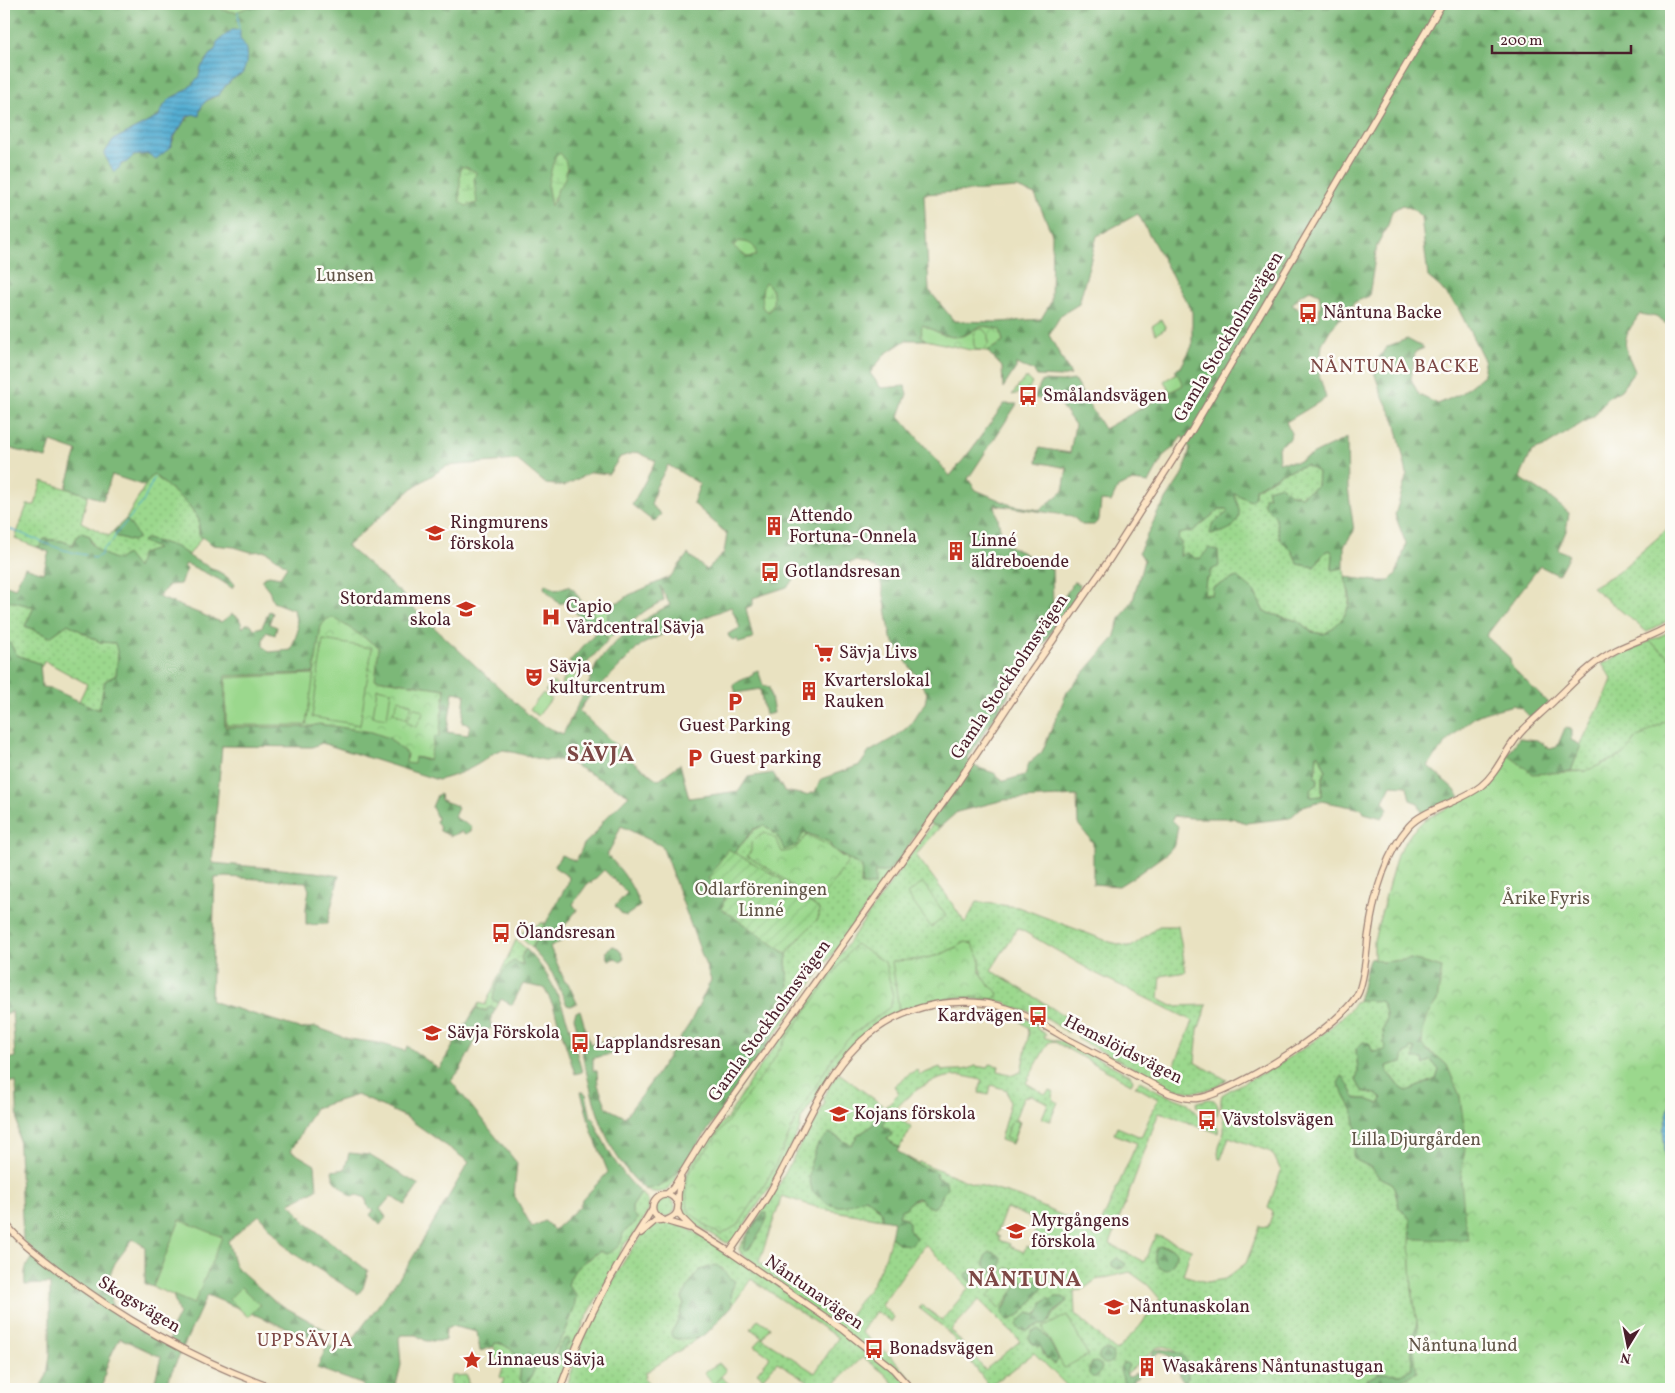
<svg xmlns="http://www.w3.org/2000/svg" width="1675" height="1393" font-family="Vollkorn,serif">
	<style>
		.grass { fill: url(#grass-dots); stroke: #727c5c; fill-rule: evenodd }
		.forest { fill: url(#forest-firs); stroke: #636c52; fill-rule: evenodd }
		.wetland { fill: url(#wetland-marsh); stroke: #727c5c }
		.park { fill: url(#park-crowns); stroke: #727c5c }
		.garden { fill: url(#garden-furrows); stroke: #727c5c }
		.pitch { fill: #9bd88d; stroke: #727c5c }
		.water { fill: url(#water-rules); stroke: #4e667e }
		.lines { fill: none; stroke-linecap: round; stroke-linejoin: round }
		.stream { stroke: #53add1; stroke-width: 1 }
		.secondary-casing { stroke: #9a8076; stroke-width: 8 }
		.secondary { stroke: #fde5c5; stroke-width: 5.5 }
		.labels { text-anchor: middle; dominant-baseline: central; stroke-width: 5; stroke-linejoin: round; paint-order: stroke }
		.park-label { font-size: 18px; fill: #625648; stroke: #fdfcf7 }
		.poi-label { font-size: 18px; fill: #4a1f2b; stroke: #fdfcf7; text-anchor: start }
		.street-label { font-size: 18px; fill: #4a1f2b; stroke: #fdfcf7 }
		.neighbourhood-label { font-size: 19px; letter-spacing: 1px; fill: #7d4845; stroke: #fdfcf7 }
		.district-label { font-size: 22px; font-weight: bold; letter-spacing: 1px; fill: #7d4845; stroke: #fdfcf7 }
	</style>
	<defs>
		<pattern id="grass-dots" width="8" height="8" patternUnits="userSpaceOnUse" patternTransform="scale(1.25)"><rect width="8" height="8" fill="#9bd88d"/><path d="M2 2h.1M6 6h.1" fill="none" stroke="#87b97a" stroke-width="1.8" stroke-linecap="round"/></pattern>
		<pattern id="forest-firs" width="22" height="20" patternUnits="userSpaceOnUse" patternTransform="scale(1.25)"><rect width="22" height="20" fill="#7cb878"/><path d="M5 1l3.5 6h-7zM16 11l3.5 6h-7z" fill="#689563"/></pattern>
		<pattern id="wetland-marsh" width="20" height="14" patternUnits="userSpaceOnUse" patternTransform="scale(1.25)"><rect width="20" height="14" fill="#9bd88d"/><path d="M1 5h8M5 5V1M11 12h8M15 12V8" fill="none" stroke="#87b97a"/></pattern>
		<pattern id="park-crowns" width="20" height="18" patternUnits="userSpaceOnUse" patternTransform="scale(1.25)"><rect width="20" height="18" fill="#9bd88d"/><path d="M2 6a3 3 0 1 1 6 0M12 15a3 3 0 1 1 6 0" fill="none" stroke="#87b97a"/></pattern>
		<pattern id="garden-furrows" width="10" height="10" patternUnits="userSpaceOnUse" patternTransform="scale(1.25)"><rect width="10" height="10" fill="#9bd88d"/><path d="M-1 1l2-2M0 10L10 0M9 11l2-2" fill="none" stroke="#87b97a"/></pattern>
		<pattern id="water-rules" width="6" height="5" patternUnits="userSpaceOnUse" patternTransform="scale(1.25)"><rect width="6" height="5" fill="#53add1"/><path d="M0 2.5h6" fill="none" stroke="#478caa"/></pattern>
	</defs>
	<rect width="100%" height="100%" fill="#fdfcf7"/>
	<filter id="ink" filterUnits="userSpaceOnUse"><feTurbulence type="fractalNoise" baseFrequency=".02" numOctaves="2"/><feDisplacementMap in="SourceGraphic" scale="10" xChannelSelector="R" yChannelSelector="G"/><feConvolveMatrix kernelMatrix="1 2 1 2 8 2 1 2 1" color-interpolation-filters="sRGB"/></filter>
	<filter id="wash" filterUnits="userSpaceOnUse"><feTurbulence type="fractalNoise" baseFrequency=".0096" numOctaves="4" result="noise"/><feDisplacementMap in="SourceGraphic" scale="20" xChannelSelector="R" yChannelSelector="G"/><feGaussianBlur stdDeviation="1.12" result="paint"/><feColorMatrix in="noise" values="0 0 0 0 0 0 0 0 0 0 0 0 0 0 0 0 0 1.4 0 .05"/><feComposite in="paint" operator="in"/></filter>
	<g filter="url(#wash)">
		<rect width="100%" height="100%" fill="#e9e2c1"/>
		<path class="grass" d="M1024 379C1028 378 1030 379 1032 383 1029 392 1020 393 1012 395Z
			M1306 465 1318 472 1317 486 1301 496 1267 489 1269 497 1264 505 1276 516 1280 539 1292 551 1298 564 1314 567 1324 553 1330 550 1333 554 1332 569 1344 568C1345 577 1348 586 1349 596 1351 613 1337 626 1324 634L1312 632 1298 621 1264 612 1254 591 1212 595 1204 594 1206 579 1210 577V571L1201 558 1196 559 1187 553 1180 556 1181 544 1178 539 1179 533 1193 531 1220 509H1227L1228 512 1212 524 1232 528 1234 493 1255 497V490L1282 473Z
			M152 473 189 505 199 520V535L202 537 189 555 175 547 145 539 158 549 137 568C122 561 92 555 90 536L81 533 77 536 73 545 62 541 45 539 39 548 15 539 27 505H35L42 481 88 495 81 522 109 536 114 530 116 536 132 541 136 534C131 529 132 524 126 519Z
			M1671 526V619L1647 632 1592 587 1617 573Z
			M4 596 7 600 35 606 25 626 50 637 68 624 100 642 116 643 118 655 116 675 105 681 99 710 79 701 87 684 45 661 41 667 40 664 17 655 10 644 4 641Z
			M608 605V621L612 635 608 640 591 611Z
			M1671 631V718L1637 738 1625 754 1586 771H1571L1582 741 1607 692 1612 679 1602 664Z
			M1317 754 1320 756 1326 771 1322 779V796L1311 797 1309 790 1317 785 1318 780 1315 778Z
			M764 825 773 831 780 840 804 832 829 842 832 848 840 854 862 867 861 885 875 872 897 864 772 1039 777 1003 785 995 789 985 786 964 787 954 802 935 818 919 819 909 799 895 778 877 734 853 754 830Z
			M932 825 940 827 916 855 947 896 965 923 977 902 1018 907 1110 942 1131 947 1159 926H1178L1186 972 1161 976 1159 999 1172 1006 1207 1005 1198 1030 1195 1062 1227 1080C1204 1093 1197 1094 1171 1088L1078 1039V1033L1082 1026 1173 1069 1193 1021 1097 974 1018 928 991 970 1076 1023 1072 1031 1067 1032C1059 1027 1042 1015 1035 1013 1025 1009 1014 1011 1006 1002 1000 1001 996 1001 990 1001 980 1001 970 998 960 998 912 999 871 1023 840 1059 837 1063 833 1064 830 1069V1073L818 1096 816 1097 801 1119 800 1129 770 1187 735 1239 727 1243 684 1218 681 1213V1188L691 1164 714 1131 728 1117 750 1081ZM966 942 980 958C980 976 984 982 998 993L994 999 979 997H948L899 1009 893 961 917 960 940 955Z
			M541 923H545L532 948 518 935Z
			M516 940 526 949 523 953V966L493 1000 499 1003 495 1010 493 1007C486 1011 483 1011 476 1008L479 1003 485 1005Z
			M1358 1000H1381C1386 1010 1389 1020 1383 1029L1385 1051 1373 1052 1369 1044 1364 1042 1356 1049 1358 1072 1356 1080 1362 1091 1377 1094 1382 1099 1379 1104 1366 1099H1356L1344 1077 1338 1083 1353 1111 1356 1130 1361 1138 1356 1160 1372 1168 1379 1177 1390 1182 1394 1187 1399 1207 1410 1219 1412 1288 1417 1322 1411 1350 1413 1361 1412 1368 1401 1374 1379 1373 1365 1381 1364 1389H1182C1193 1373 1179 1339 1156 1348L1124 1376 1136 1389H1070L1034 1353 1011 1371 993 1383 996 1389H991L954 1339 942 1326 919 1308 921 1305 942 1320 969 1288 925 1244 881 1305 894 1317 891 1322 876 1311 861 1332 894 1359 920 1389H898L885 1374 863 1357 833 1385 837 1389H802L808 1381 777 1362 763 1378 757 1373 770 1357 755 1346 762 1338 815 1373 838 1338 751 1279 732 1306 731 1291 734 1286 722 1268 700 1270 690 1284 682 1298 684 1304 681 1309 679 1319 671 1333 678 1339 699 1338 645 1373 646 1376 644 1378 655 1389H566C571 1373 576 1358 582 1342 591 1321 638 1224 659 1222 686 1219 732 1256 753 1271L757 1265 741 1254 739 1249 741 1244 781 1181 804 1137 812 1125H814L825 1102 823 1098 836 1075 840 1074 885 1107 899 1093 894 1086 909 1074 917 1070 920 1075 940 1067 942 1071C952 1069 967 1072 975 1066L988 1068 990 1064 999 1066 998 1071 1013 1075 1021 1072 1029 1033 1028 1028 1019 1020 1017 1015 1031 1021 1038 1026 1037 1029 1046 1034 1044 1037C1049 1040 1056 1040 1062 1042L1063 1040 1130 1075 1133 1080 1131 1084 1053 1041 1048 1043 1026 1083 1045 1094 1049 1090 1054 1092 1052 1096 1055 1101 1058 1102 1050 1121 1042 1118 1048 1103 1031 1095 1023 1098 1015 1119 1020 1122 1012 1144 1000 1140 1010 1103 1007 1090 991 1085 989 1095 979 1093 982 1080C976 1079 969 1077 963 1076 936 1074 908 1092 893 1113L912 1128 899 1148 887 1139 878 1116 872 1126 858 1135 851 1145 829 1133 818 1144 811 1162 845 1205 865 1198 873 1201 876 1207 879 1208 883 1214 882 1219 822 1209 782 1196 759 1262 847 1320 861 1298 868 1291 874 1281 886 1255 891 1237 900 1244 916 1237 909 1230 906 1219 899 1215 901 1210 906 1208 912 1200 942 1198C943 1189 936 1182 936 1172L916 1164 907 1157 918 1163 920 1162 969 1182 1020 1197 1068 1218 1073 1216 1076 1220V1224L1095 1237 1137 1143 1114 1134 1117 1127 1141 1137 1158 1099 1135 1086 1140 1081 1162 1093 1188 1103 1199 1117 1216 1125 1219 1129 1218 1133 1159 1112 1110 1244 1144 1262 1156 1235 1191 1249 1183 1275 1207 1282 1225 1279 1246 1263 1260 1226 1268 1227 1273 1212 1268 1208 1281 1171 1274 1156 1268 1151 1229 1137 1221 1159H1219C1216 1150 1222 1140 1224 1131 1225 1119 1218 1106 1222 1095 1234 1086 1251 1080 1263 1073 1298 1054 1333 1030 1358 1000ZM1006 1208 1039 1221 1034 1234 1036 1235 1032 1248 1026 1246 1024 1252 1009 1246 1010 1244 999 1240 1000 1237 996 1235ZM767 1219 749 1249 743 1248 744 1243 758 1220ZM1162 1246 1173 1249 1176 1252V1256L1173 1264ZM1130 1272 1148 1285 1160 1299 1140 1326 1116 1351 1075 1314 1074 1291 1082 1290 1096 1280ZM1027 1286H1043L1027 1307 1003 1309 1007 1302ZM979 1300 1020 1341 985 1370 951 1330ZM1052 1300 1065 1305 1052 1315 1049 1322 1038 1325 1032 1329 1028 1313 1035 1315ZM1040 1330 1049 1340 1044 1355 1041 1347Z
			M1411 1048 1416 1049 1424 1059V1065L1431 1060 1439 1070 1436 1079 1407 1091C1398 1088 1396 1078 1388 1073L1387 1066 1397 1063Z
			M1208 1099 1214 1100C1218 1104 1219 1109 1217 1115L1211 1114 1196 1106 1197 1102Z
			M681 1168C672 1186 668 1197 646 1190L665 1183Z
			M641 1193 648 1201 649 1210 632 1238 625 1243 620 1253 617 1261 585 1320 573 1347 568 1353 569 1358 557 1389H500L504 1379 500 1377 504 1364 493 1355 495 1348 493 1347 495 1343C506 1343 517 1352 520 1363 521 1368 520 1374 520 1380L524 1384 530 1379 536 1366 548 1359 565 1333 574 1308 568 1285 571 1274 579 1265 601 1251 606 1254 623 1233 636 1222 637 1218 632 1213V1207Z
			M655 1207a10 10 0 1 1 20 0a10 10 0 1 1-20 0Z
			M467 1375 468 1384 477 1389H449L451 1376Z
			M721 1377 735 1389H726L722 1386 716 1389 713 1385Z"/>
		<path class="forest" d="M4 4H219L223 10 236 12 255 4H1671V327L1656 317 1640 314C1621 340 1622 342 1635 371L1621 390 1606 399 1595 415 1544 447 1532 451 1520 478 1548 496 1569 513 1566 531 1558 549 1569 555 1558 575 1540 566 1486 636 1510 658 1511 666 1548 703 1532 719 1522 709 1513 705C1501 709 1485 711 1475 717 1460 727 1438 751 1428 766L1454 789 1460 797 1422 813 1418 803 1410 800 1407 786 1391 785 1383 801 1388 809 1382 818 1364 813 1362 809 1321 801 1303 806 1290 818 1246 823 1232 818H1191L1174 816 1172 820 1178 826 1175 844 1167 853 1138 874 1119 886 1093 884V843L1078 824 1077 796 1004 800 957 812 940 827 924 822 897 864H893L888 872H875V885H861L862 867 840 854 832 848 829 842 804 832 797 845 784 850C780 838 775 832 764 825L754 829 734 853 728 850 726 892 722 909 787 954 786 964 789 985 785 995 777 1003 772 1039 681 1168C675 1175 667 1184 658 1187 654 1188 650 1188 646 1190 596 1149 589 1077 574 1017L576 1012 580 1010 590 1044 615 1038 617 1053 593 1058V1070L597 1071 598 1085 607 1108 625 1117 655 1077 690 1023 711 980 662 846 621 826 614 842 607 855C623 871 632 884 640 906L626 916 622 914 615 906 627 893 604 870 592 882 588 883 573 904 577 910 558 934 563 939 562 941 550 947 565 982 568 983 577 1003 570 1006 567 1005 552 973 532 948 568 883 569 877 554 867 561 855 576 861 584 844 596 833 603 821 629 795 565 760H544L504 750C494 750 491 756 483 761 470 770 454 776 438 780L322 743 312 747 222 746 212 863 315 872 339 876 327 924 306 925V908L309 890 306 882 226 877 215 878 211 1001 302 1029 316 1027 349 1039 379 1043 405 1051 407 1046 439 1069 476 1008 486 1011 490 1007H493L495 1010 490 1020 492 1028 479 1034 460 1070 451 1081 517 1163 514 1195 532 1227 545 1221 554 1230 580 1206 582 1200 608 1172 592 1132 581 1092H583L586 1094 591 1118H593C605 1147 618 1171 641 1193L632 1207V1213L637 1218 636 1222 623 1233C622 1244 616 1250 606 1254L600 1251C585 1261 573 1266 568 1285L576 1295 574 1308 565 1333 548 1359 536 1366 530 1379 524 1384 520 1379C520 1374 521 1368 520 1363 517 1353 506 1343 495 1343L493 1347 480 1351 477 1332 451 1326 446 1329 445 1341H426L416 1335H401L399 1338 401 1365 395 1389H363L364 1385 317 1368 327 1346 347 1347 407 1267 469 1162 406 1117 357 1095 315 1108 291 1151 315 1165 317 1189 290 1203 306 1223 368 1271 363 1288 358 1294 291 1252 259 1215 228 1241 235 1266 274 1301 333 1334 328 1345 207 1295 166 1384 172 1389H153L161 1357 120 1338C111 1354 103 1370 103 1389H39L47 1375 50 1355V1284L25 1285C24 1269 25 1265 36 1253L23 1241 16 1082H4V1061L15 1057 12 1011 4 1015V641L10 643 17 655 40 664 42 687 50 688 99 710 105 681 116 675 118 655 115 643 100 642 68 624 50 637 25 626 34 607 6 600 4 596V584L15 588 25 567 43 573 49 552 39 548 44 539 62 541 73 545 77 536 81 533 90 536 91 543C97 551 108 557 118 560L126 554 137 568 141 554 157 549 142 541 145 539C155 541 166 543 176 547 182 550 186 554 192 558 203 565 228 573 234 585L232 588 218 579 187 564 184 566 187 569 180 584 169 585 158 597 221 622 232 614 239 618 243 628 246 624H251L254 629 262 627 269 611 273 613 269 624 277 627 275 635 266 632 263 640V646L269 652 291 650 298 630 294 610 273 602 269 590 261 580 269 575 280 577 287 566 266 551 251 552 234 547 213 545 199 535V520L189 505 153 474 145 486 112 475 103 500 66 488 77 451 51 442 46 458 8 448 4 452ZM216 48 242 74C233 77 224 86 219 95 201 100 175 128 171 147L148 154 133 156C126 163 120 164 114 171L104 154 113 140 158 117 165 104 171 98 183 92 192 85 199 77 201 67ZM553 164 568 168 562 183 557 190 555 200 551 205 548 189ZM1017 188 1035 195 1052 234 1051 302 1041 319 999 322 954 321 929 290 924 194ZM1402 205 1413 209 1421 217 1428 277 1440 287 1458 308 1484 360V375L1460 394 1438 404 1419 395 1411 379 1415 352 1424 348 1407 339 1388 346 1372 366 1381 393 1395 421 1407 474 1395 515 1406 544 1400 564 1396 574 1389 581H1376L1345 577C1346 583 1349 590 1350 597 1350 614 1337 626 1324 634L1312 632 1298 621 1264 612 1254 591 1237 577 1213 587 1212 595 1204 594 1206 579 1210 577V571L1219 566 1218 551 1209 548 1201 558 1196 559 1187 553 1180 556 1181 543 1178 539 1179 534 1193 531 1220 509H1227L1228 512 1212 524 1210 534C1225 533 1241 527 1239 509 1238 504 1235 498 1234 493L1250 501 1255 497V489L1282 473 1306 465 1318 472 1317 486 1301 496 1290 494 1281 485 1267 489 1269 496 1264 497V505L1275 516 1280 539 1292 551 1298 564 1314 567 1324 553 1330 550 1333 554 1332 570 1344 568V546L1354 531 1348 488 1347 438 1297 462H1279L1278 447 1290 439 1291 433 1286 422 1326 398 1319 374 1322 344 1330 330 1355 302 1369 296 1377 245 1388 225 1392 211ZM1138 214 1192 312V346L1181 367 1175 370 1183 385 1104 429 1074 380 1062 382 1042 381 1034 398 1059 403 1075 425 1070 453 1039 448 1037 462 1067 468 1063 491 1040 510 1011 505 976 490 968 479 1017 404H1004L971 450 950 476 899 416 907 394 905 386 881 388 870 373 885 354 906 340H926L921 336 923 325C932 329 947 338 956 337 978 334 971 320 1000 330L1003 342 987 351 1002 367 1003 388 1016 368V364L1034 371 1037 376 1060 377 1071 375 1049 335 1061 315 1079 304 1097 236ZM769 285C774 296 775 301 769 312L762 307ZM1310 290 1319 294C1322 303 1320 311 1317 320L1292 305 1299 296ZM1182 436 1190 448 1184 472 1158 512 1139 552 1144 560 1133 600 1120 619 1114 638 1067 692 1042 752 1029 763 1025 775 1004 781 994 773 976 767 967 759 1008 696 1014 674H1023L1078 594 1080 584 1074 582 1058 606H1053L1052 569 1003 542 995 505 1072 516 1082 525H1094L1099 520 1101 501 1111 502 1118 487 1133 481 1149 483 1164 455 1173 448ZM637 452 656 461 632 505 654 522 661 514 651 505 656 487 668 465 700 484 693 503 727 534 724 553 706 570 688 554 670 577 629 595 621 601 608 605V621L612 635 648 609 664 600 660 586 670 605 654 613 616 641 597 663 588 685 563 734 540 724 530 716 410 605 402 594 347 546 415 486 447 466 517 460 546 484 564 486 591 472 609 474 620 457ZM856 561 868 564 877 570 883 590 891 638 927 693 925 703 909 726 895 737 869 752 860 765 821 779 815 792 806 795 784 791 773 773 748 777 739 791 689 798 680 764 658 780 635 763 579 711 588 698 641 645 686 623 689 624 731 607 740 628 728 634 729 637 733 640 737 639 739 643 753 639 746 608 753 605V598L787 587 797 577ZM321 626 375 679 445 689 439 736 429 735 425 760 415 757 407 763V754L389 738 372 732 319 724 307 727H225V676L314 673ZM453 692 465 694 462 723 470 724 468 735 447 732ZM1317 754 1320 756 1326 771 1322 779V796L1311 797 1310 790 1317 785 1318 779 1315 777ZM180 1220 194 1304 173 1295 179 1314 172 1328 169 1346 146 1334 115 1314 111 1301 114 1293 107 1281 115 1263 133 1239 145 1247V1284L153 1287Z
			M126 519C131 524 135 531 138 538L132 541 116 536 114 530Z
			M545 584 556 590 568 586 574 590 585 607 591 611 608 640 587 663 584 670 579 669 569 662 595 633 566 602 559 604 544 588Z
			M758 670 763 685 769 687 774 713 765 715 760 689 736 693 733 684 753 675V672Z
			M1565 728 1571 729V740L1581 745 1571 771 1533 775 1424 820 1479 792 1492 780 1519 738 1537 740 1550 749 1557 747Z
			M440 794 441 800 455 805 458 808 454 817 472 827 471 831 466 834 461 832 451 836 440 831 439 825 436 822 437 818 432 807 437 795Z
			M614 946C619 949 624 954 624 960L620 962 616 958 609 960C605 953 606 948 614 946Z
			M526 949C561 984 569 1026 582 1072L575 1074 553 1005 544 988 523 984 512 1005 501 999 499 1003 493 1000C493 990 504 965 514 961L523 965 521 957Z
			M1370 958 1382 962 1411 959 1442 968 1437 1002 1426 1017 1425 1049 1438 1057 1447 1065 1460 1096 1467 1141 1461 1178 1508 1389H1364L1365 1381 1379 1373 1401 1374 1412 1368 1413 1361 1411 1350 1417 1322 1412 1288 1410 1219 1399 1207 1394 1187 1390 1182 1379 1177 1372 1168 1356 1160 1353 1156 1354 1149 1359 1145 1361 1138 1356 1130 1353 1111 1338 1083 1342 1076 1344 1077 1356 1099H1366L1379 1104 1382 1099 1377 1094 1362 1091 1356 1080 1358 1072 1356 1049 1363 1042 1369 1043 1373 1052 1385 1050 1383 1029C1389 1020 1386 1010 1381 1001L1358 1000C1364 986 1364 971 1370 958ZM1411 1048 1415 1049 1414 1059H1423L1424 1065 1431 1060 1439 1070 1436 1079 1407 1091C1398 1088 1396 1079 1388 1073L1387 1066 1397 1063H1402L1404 1054 1410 1052Z
			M882 1115 885 1118 883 1126 889 1129 892 1135 887 1139 899 1148 897 1151 916 1164 936 1172V1177L946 1181 947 1188C941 1194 941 1205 932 1208L924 1204 922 1200 917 1198 912 1200 906 1208 901 1210 899 1215 909 1222V1230L916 1238 912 1245 900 1244 891 1237 894 1221 882 1219C883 1209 874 1202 865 1198L845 1206H835L828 1204 812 1191 809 1177 811 1162 818 1144 829 1133 851 1145 858 1135 872 1126 878 1116Z
			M349 1153 369 1155 419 1185 405 1205 391 1196 380 1209 386 1217 380 1225 370 1215 373 1211 367 1205 366 1198 357 1195 352 1197 334 1181 332 1171 345 1169Z
			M764 1213H767C767 1226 756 1238 749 1249L745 1251 743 1249C746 1236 755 1223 764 1213Z
			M1159 1246 1173 1249 1176 1252C1176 1259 1173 1267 1166 1270 1155 1268 1151 1254 1159 1246Z
			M990 1252 997 1254 1002 1258 1000 1269 996 1272H990L984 1264 985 1256Z
			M1117 1258 1126 1264 1123 1268 1118 1269 1112 1266V1262Z
			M716 1265C724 1269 726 1277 735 1281L731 1291 732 1306 707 1333 699 1338 678 1339 672 1337 671 1333 679 1319 681 1309 684 1304 682 1298 694 1276 700 1270Z
			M974 1269 983 1272 984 1277 979 1283 971 1282 966 1276V1274Z
			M1036 1280 1040 1281 1043 1286C1037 1296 1020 1321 1007 1320L1002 1313C1003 1308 1006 1306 1008 1302 1011 1294 1012 1286 1021 1281L1027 1285 1032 1281Z
			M1055 1297H1063L1067 1300C1064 1308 1057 1308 1052 1315 1049 1319 1050 1322 1045 1325H1038L1027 1331 1019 1329 1017 1325 1020 1320 1028 1313 1035 1315 1040 1312 1042 1303 1048 1299 1052 1300Z
			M1036 1330H1040L1049 1340 1058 1358V1360L1055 1364 1046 1358 1041 1347C1035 1345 1030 1344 1029 1337L1032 1332Z
			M565 1339H569L570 1343 565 1347 568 1353 564 1362 560 1361 556 1357 559 1347Z
			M1162 1349C1168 1350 1177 1352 1182 1355 1189 1361 1190 1375 1185 1382L1181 1379 1179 1372 1180 1365 1175 1360 1162 1352H1159L1151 1358 1154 1350Z
			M1099 1357a7 7 0 1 1 14 0a7 7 0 1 1-14 0Z
			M1096 1362 1100 1364 1102 1368 1100 1372 1096 1377H1092L1089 1374V1369L1092 1363Z
			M1123 1363H1127L1129 1366 1126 1371 1127 1375 1130 1376 1136 1373 1139 1377 1134 1380 1133 1383 1138 1389H1127C1126 1379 1115 1372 1123 1363Z"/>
		<path class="wetland" d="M219 4H255L236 12 223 10Z
			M560 153C569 163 568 173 562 184 560 187 558 187 557 191 554 196 554 201 551 206 550 200 549 195 548 189 547 183 553 164 555 157Z
			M461 167H465L476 172 474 180 477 203 466 206 460 202V176Z
			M739 241C749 242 757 245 756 256L747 257 733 246Z
			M765 282C776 290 775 302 769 312L762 307C764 297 760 292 765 282Z"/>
		<path class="park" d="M1161 320 1166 328 1156 334 1152 326Z
			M922 325C932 329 946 338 956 337 978 335 971 320 1000 330L1003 342 987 351 970 350 926 340 921 336Z
			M334 618 379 647 375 679 445 689 439 737 435 736 429 760 415 757 414 764 406 763 407 754 389 738 372 732 319 724 307 727H225V676L314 673 321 626 327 619Z
			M1671 631V658L1649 641Z
			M553 682 560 688 553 697 545 691Z
			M1671 718V1389H1384L1417 1372 1414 1351 1418 1329 1412 1288 1410 1239 1469 1240 1465 1223 1461 1178 1466 1141 1460 1096 1447 1065 1438 1057 1425 1049 1422 1045 1423 1031 1426 1017 1437 1002 1442 968 1411 959 1382 962 1374 959V940L1397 854 1412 832 1424 820 1479 792 1492 780 1508 755 1533 774 1586 771 1625 754 1637 738Z
			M765 833 776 839 782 852C798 851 798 844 807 835L828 845 841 856 847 858 848 862 818 903 805 896 777 874 747 856 751 851V843L757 837Z
			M923 883 946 916 931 927 907 894Z
			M966 942 972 944 980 958V972L989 985 999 993 994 999C957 994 934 999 899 1010L892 961 917 960 940 955Z
			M855 944 885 962 893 996 890 1007 852 1035 836 1052 796 1119 776 1164 765 1184 739 1224 721 1235 707 1227 688 1211 686 1190 688 1174 770 1065 788 1036Z
			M1012 1120 1019 1122 1013 1141 1005 1138Z
			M1007 1267 1032 1275V1280L1027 1284 1020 1279H1016L1017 1286 1000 1309 988 1296 997 1286 1000 1274Z
			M758 1319 770 1327 763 1338 751 1329Z
			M719 1363 726 1371 713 1385 704 1372Z"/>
		<path class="garden" d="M728 849 778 877 799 895 819 909 818 919 802 935 787 954 722 909 726 892 708 879Z"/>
		<path class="pitch" d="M977 329H983L988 335V345L983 350H977C972 346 973 334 977 329Z
			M1177 373 1183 385 1170 392 1164 381Z
			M323 640 372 648 360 725 312 717Z
			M572 668 576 673 569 690 561 684Z
			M314 674 306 725H226V678Z
			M377 688 391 691 387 718 373 716Z
			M543 693 551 699 538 716 530 709Z
			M399 699 412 705 406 719 393 712Z
			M414 707 424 712 416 727 407 722Z
			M180 1220 222 1237 194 1304 153 1287Z
			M241 1287 260 1305 248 1317 229 1299Z
			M1067 1315 1088 1355 1064 1368 1043 1328Z"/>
		<path class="water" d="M232 30H240V39C249 48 248 63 242 74 233 77 224 86 219 95 207 98 200 104 199 116L193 114 187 117 173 138 171 147 156 159 148 154 133 156 127 162 121 164 120 167 114 172 104 154 113 140 158 117 165 104 171 98 183 92 192 85 199 76 201 67 216 48 217 42Z
			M1671 1101V1166L1666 1163 1663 1129Z"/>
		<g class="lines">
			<path class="stream" d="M238 11 239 30
				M4 527C31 536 57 551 86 555
				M91 557 94 558 101 555 103 549 112 542 116 534 143 502 154 478"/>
		</g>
	</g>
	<g filter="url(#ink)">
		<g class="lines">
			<g class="secondary-casing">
				<path id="secondary" d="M667 1194 673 1188 705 1136 956 785 1024 682 1109 560 1192 430 1442 4
					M678 1204C665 1179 641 1207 659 1218 665 1222 681 1225 689 1228
					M678 1211 680 1216 693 1229 730 1252 844 1330 893 1369 911 1389
					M667 1220C680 1215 678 1208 678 1196 678 1190 680 1185 681 1179
					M4 1221C17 1240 39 1255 58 1270 123 1320 197 1361 275 1389
					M641 1233 655 1221 662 1220
					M730 1252C743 1232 758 1213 770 1192 815 1116 836 1021 938 1004 960 1001 984 1001 1005 1008 1028 1015 1048 1028 1069 1040 1103 1057 1136 1076 1169 1093 1179 1096 1188 1100 1199 1098 1233 1093 1347 1023 1359 991 1365 974 1366 956 1368 938 1373 900 1383 856 1409 826 1424 809 1461 802 1481 786 1499 772 1507 745 1524 729 1534 719 1545 710 1555 700 1574 682 1592 662 1616 650 1634 641 1654 636 1671 625
					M560 1389C577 1340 601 1293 628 1248 636 1235 645 1222 652 1209"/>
			</g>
			<use href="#secondary" class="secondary"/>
		</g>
	</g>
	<defs>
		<g id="bus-bare" transform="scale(1.5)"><path d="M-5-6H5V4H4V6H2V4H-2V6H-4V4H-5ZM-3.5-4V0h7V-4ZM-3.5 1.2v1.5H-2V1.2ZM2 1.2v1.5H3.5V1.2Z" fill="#c8321e" stroke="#fdfcf7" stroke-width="2.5" paint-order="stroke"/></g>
		<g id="building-bare" transform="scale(1.5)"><path d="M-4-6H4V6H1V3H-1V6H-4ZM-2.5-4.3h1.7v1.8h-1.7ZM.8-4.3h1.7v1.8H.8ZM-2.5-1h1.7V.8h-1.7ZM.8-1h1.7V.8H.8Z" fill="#c8321e" stroke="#fdfcf7" stroke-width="2.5" paint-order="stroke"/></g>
		<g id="school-bare" transform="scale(1.5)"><path d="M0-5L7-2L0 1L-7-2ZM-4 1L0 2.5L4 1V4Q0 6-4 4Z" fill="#c8321e" stroke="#fdfcf7" stroke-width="2.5" paint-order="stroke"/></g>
		<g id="hospital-bare" transform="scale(1.5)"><path d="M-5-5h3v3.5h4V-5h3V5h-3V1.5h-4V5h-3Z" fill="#c8321e" stroke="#fdfcf7" stroke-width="2.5" paint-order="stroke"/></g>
		<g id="supermarket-bare" transform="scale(1.5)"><path d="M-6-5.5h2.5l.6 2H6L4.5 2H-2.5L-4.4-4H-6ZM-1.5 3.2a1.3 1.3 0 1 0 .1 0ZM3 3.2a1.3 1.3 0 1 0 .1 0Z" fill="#c8321e" stroke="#fdfcf7" stroke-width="2.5" paint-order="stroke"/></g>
		<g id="theatre-bare" transform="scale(1.5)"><path d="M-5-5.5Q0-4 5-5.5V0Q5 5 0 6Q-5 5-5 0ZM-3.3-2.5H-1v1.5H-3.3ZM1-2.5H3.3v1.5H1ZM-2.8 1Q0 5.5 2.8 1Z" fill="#c8321e" stroke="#fdfcf7" stroke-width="2.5" paint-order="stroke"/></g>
		<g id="parking-bare" transform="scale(1.5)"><path d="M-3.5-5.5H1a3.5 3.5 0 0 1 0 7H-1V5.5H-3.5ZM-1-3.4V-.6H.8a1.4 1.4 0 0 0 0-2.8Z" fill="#c8321e" stroke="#fdfcf7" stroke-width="2.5" paint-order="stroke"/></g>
		<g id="sight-bare" transform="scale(1.5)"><path d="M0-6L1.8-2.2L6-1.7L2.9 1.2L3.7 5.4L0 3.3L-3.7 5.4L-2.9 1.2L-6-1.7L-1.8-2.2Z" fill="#c8321e" stroke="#fdfcf7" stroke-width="2.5" paint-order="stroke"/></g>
	</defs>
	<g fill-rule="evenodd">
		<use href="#bus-bare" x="1308" y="313"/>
		<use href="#bus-bare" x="1028" y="396"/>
		<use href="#building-bare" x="774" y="526"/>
		<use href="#school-bare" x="435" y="533"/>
		<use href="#building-bare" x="956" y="551"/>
		<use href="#bus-bare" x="770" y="572"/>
		<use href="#school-bare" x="466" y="609"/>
		<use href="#hospital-bare" x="551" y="617"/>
		<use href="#supermarket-bare" x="824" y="653"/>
		<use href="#theatre-bare" x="534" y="677"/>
		<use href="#building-bare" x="809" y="691"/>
		<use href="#parking-bare" x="735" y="702"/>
		<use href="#parking-bare" x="695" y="758"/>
		<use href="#bus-bare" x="501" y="933"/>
		<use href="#bus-bare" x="1038" y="1016"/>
		<use href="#school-bare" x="432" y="1033"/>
		<use href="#bus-bare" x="580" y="1043"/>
		<use href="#school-bare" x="839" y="1114"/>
		<use href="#bus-bare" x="1207" y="1120"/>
		<use href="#school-bare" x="1016" y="1231"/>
		<use href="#school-bare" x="1114" y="1307"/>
		<use href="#bus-bare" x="874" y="1349"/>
		<use href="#sight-bare" x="472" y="1360"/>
		<use href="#building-bare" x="1147" y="1367"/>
	</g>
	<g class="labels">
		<g class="park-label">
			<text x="345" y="276">Lunsen</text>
			<text x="761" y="890">Odlarföreningen<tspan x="761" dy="21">Linné</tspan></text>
			<text x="1546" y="899">Årike Fyris</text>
			<text x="1416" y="1140">Lilla Djurgården</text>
			<text x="1463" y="1346">Nåntuna lund</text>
		</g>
		<g class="poi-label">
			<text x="1323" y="313">Nåntuna Backe</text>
			<text x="1043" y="396">Smålandsvägen</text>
			<text x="789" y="516">Attendo<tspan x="789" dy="21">Fortuna-Onnela</tspan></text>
			<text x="450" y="523">Ringmurens<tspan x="450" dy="21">förskola</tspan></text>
			<text x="971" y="541">Linné<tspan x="971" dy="21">äldreboende</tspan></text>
			<text x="785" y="572">Gotlandsresan</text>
			<text x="451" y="599" text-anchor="end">Stordammens<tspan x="451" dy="21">skola</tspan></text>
			<text x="566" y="607">Capio<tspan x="566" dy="21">Vårdcentral Sävja</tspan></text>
			<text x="839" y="653">Sävja Livs</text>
			<text x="549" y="667">Sävja<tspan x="549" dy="21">kulturcentrum</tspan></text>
			<text x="824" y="681">Kvarterslokal<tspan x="824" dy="21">Rauken</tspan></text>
			<text x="735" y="726" text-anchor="middle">Guest Parking</text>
			<text x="710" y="758">Guest parking</text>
			<text x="516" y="933">Ölandsresan</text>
			<text x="1023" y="1016" text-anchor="end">Kardvägen</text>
			<text x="447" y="1033">Sävja Förskola</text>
			<text x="595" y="1043">Lapplandsresan</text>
			<text x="854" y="1114">Kojans förskola</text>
			<text x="1222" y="1120">Vävstolsvägen</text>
			<text x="1031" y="1221">Myrgångens<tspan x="1031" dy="21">förskola</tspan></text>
			<text x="1129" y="1307">Nåntunaskolan</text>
			<text x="889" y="1349">Bonadsvägen</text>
			<text x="487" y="1360">Linnaeus Sävja</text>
			<text x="1162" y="1367">Wasakårens Nåntunastugan</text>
		</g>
		<g class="street-label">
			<text transform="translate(1229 337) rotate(-59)">Gamla Stockholmsvägen</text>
			<text transform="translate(1010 677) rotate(-56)">Gamla Stockholmsvägen</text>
			<text transform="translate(770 1021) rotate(-54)">Gamla Stockholmsvägen</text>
			<text transform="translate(1123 1050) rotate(27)">Hemslöjdsvägen</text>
			<text transform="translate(814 1293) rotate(35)">Nåntunavägen</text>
			<text transform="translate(139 1305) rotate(31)">Skogsvägen</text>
		</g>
		<g class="neighbourhood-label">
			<text x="1395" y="367">NÅNTUNA BACKE</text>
			<text x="305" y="1341">UPPSÄVJA</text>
		</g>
		<g class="district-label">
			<text x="601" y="755">SÄVJA</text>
			<text x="1025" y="1280">NÅNTUNA</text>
		</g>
	</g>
	<rect width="1675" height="1393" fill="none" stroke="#fdfcf7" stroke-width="20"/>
	<g transform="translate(1628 1346) rotate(190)" stroke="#fdfcf7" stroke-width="4" paint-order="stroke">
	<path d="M0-4L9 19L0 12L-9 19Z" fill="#4a1f2b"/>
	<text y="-8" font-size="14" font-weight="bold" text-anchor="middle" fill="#4a1f2b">N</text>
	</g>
	<path d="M1492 45v8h139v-8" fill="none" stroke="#4a1f2b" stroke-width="2.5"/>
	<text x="1500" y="45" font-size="15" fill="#4a1f2b" stroke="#fdfcf7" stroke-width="4" paint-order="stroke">200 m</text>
</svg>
